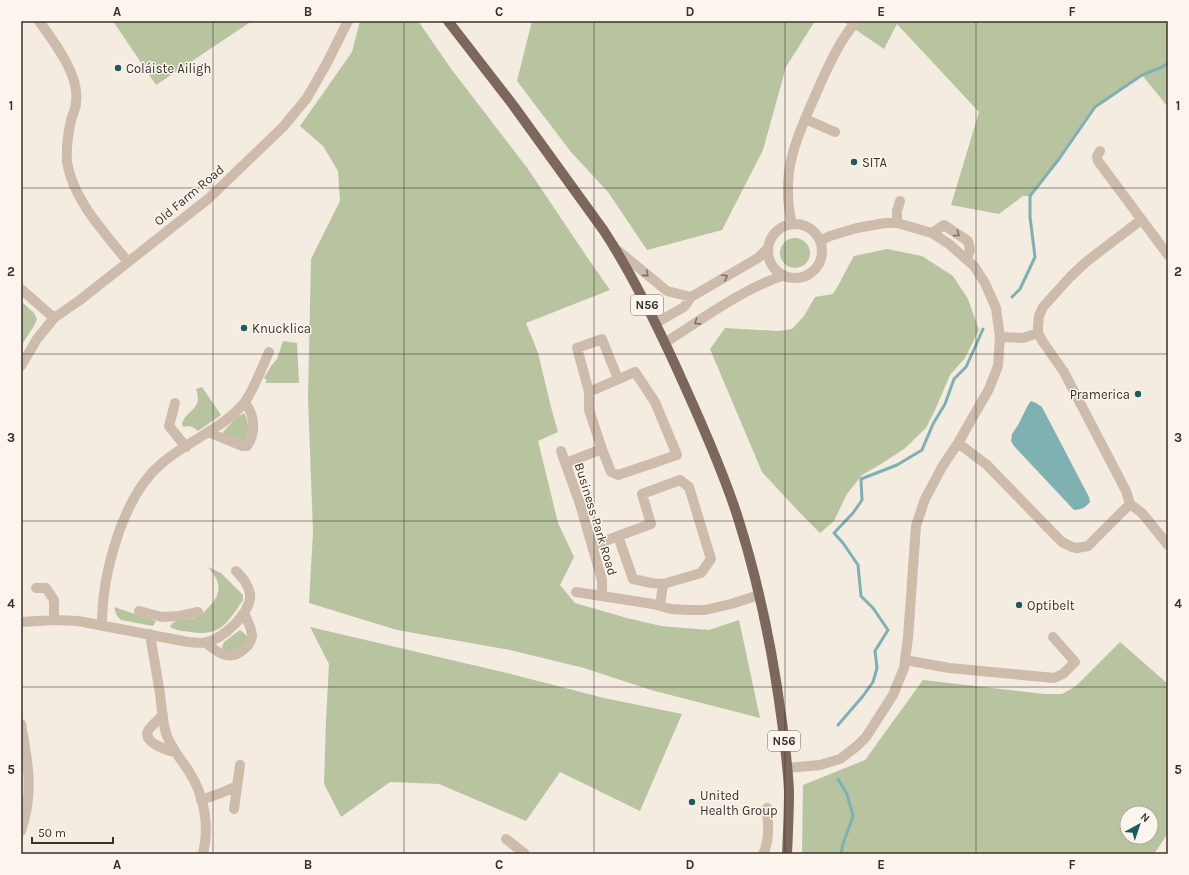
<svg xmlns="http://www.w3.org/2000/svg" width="1189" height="875" font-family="Karla,sans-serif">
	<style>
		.green { fill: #b8c4a0; fill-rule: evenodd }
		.water { fill: #7fb0b2 }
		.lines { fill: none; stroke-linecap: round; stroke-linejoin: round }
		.stream { stroke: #7fb0b2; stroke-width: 3 }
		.minor { stroke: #cdbbac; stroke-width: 10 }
		.major { stroke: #7d675c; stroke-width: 10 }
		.oneway { stroke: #7d6f65 }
		.grid { fill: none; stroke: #3b302b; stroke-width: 1; stroke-opacity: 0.55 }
		.poi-dot { fill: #1f5a5e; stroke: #fbf5ee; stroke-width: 1.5 }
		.labels { text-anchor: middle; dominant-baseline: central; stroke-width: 3; stroke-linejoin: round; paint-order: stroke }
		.shield { fill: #fbf5ee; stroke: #756b66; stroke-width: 1 }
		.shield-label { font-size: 12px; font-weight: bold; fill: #3b302b }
		.poi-label { font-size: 13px; fill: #3b302b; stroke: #fbf5ee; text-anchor: start }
		.street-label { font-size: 13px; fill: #3b302b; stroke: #fbf5ee }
		.neatline { fill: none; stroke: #3b302b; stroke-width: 1.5 }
		.grid-label { font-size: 13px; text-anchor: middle; font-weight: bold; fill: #3b302b }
	</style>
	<rect width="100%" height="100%" fill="#f4ebe1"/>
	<path class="green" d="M113 21H252L156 85Z
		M360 21H418L452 70 528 169 587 257 610 290 526 323 538 353 551 407 558 432 538 441 558 523 574 557 560 585 575 603 627 618 661 626 709 630 739 620 760 718 651 690 584 668 510 650 397 630 309 603 313 532 308 397 311 259 340 201 338 171 323 146 300 126 352 52Z
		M532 21H815L786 67 763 150 722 230 647 250 608 192 571 152 517 81Z
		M843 21H1168V107L1142 75 1095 107 1059 159 1030 196H1023L999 214 951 205 979 112 897 24 884 49Z
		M780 253a15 15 0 1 1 30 0a15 15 0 1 1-30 0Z
		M887 249 922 256 953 276 968 299 979 330 965 358 950 375 936 408 926 428 904 449 881 464 862 475 847 494 834 521 820 533 800 513 762 472 710 349 725 328 779 331 792 329 804 316 815 297 833 294C841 282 846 269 854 256Z
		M21 301 34 313 37 319 34 326 21 346Z
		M283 341 297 343 299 383H265L267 380 264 378 271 366 277 359Z
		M202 387 221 415 198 431C193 427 190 425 183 427L182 423C188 408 203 410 196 389Z
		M244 413C249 422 250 433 244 442L226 435 223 432 236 418Z
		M208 567 221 573 243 595V600C228 622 221 637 191 632 184 631 176 631 170 627 174 618 186 621 195 618 200 616 204 612 208 608 222 593 222 583 208 567Z
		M114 607 156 621 153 626 121 620 117 616Z
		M310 627 507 673 604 698 682 714 640 811 560 772 526 821 439 784 390 782 341 817 324 784 326 720 329 664Z
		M240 630 245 634 248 638 246 644 229 652 224 650 222 647 224 642Z
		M1120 642 1168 684V833L1154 854H802L803 785 865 760 923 680 1044 694H1062L1076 686ZM1127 813H1151V837H1127Z"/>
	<path class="water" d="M1031 401 1036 403 1042 407 1089 497 1090 502C1086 507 1081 510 1074 510L1014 446 1011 441 1012 434 1018 425 1028 405Z"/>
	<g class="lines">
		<path class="stream" d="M1012 297 1020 289 1035 257 1030 217V196L1059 159 1095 107 1142 75 1162 67 1168 63
			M838 725 863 696 873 682 877 668 875 651 888 630 873 608 861 596 858 565 843 543 834 533 853 513 862 500 861 479 897 465 922 450 933 424 945 404 954 379 966 367 976 345 983 329
			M838 779 847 794 853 816 843 844 841 854"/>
		<path class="minor" d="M39 21C54 42 80 75 76 102 76 108 73 114 71 120 68 134 66 147 67 162 73 200 105 233 128 262
			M805 119 835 132
			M1100 151 1097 156 1098 161 1168 255
			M1141 220 1086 262 1070 277 1043 307 1039 316 1038 326V333L1043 342 1064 372 1126 491 1130 504 1142 513 1168 545
			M897 223V211L900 201
			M792 224C788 208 787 189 789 172 792 149 802 126 811 105 820 85 828 65 839 46 844 37 850 29 856 21
			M768 251a27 27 0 1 1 54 0a27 27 0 1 1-54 0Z
			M932 233 944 225 968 241 970 250 967 259
			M616 249 667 291 691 297
			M21 289 54 318
			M656 323 684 307 691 297 758 258 768 248
			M1000 337 1023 338 1038 333
			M666 342C704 318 741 290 784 275
			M21 366 37 339 54 318 80 300 208 199 283 127 307 98 328 61 348 21
			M589 392 577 348 602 339 618 379
			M175 403 169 426 186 447
			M208 432 242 446H247C254 437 255 422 250 411 249 408 246 405 245 402
			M958 443 987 465 1055 535 1062 542 1072 547 1077 548 1088 546 1130 504
			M561 451 580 504 602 580V595
			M566 463 602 449 611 472 618 475 677 455 655 402 635 372 589 392V410L602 449
			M592 546 618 536 633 579 651 583 663 584 701 573 711 559 689 487 680 480 642 494 651 524 618 536
			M36 588H46L54 600V620
			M576 592 653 604 671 609 690 610H705L731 604 759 595
			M660 606 663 584
			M139 611 162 617 180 616 198 612
			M21 622 54 620 78 621 188 642C194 642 201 644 207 642 223 639 252 612 250 594 248 584 243 578 236 571
			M102 625C102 575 122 497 161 464 185 442 223 429 244 403 254 390 262 367 269 352
			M150 634C153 654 157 674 160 694 162 708 162 723 167 736 172 749 180 758 188 770 204 794 210 825 203 854
			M206 643C218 653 230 662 244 649 248 646 251 642 252 636 252 628 247 620 244 613
			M905 660 949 668 1054 678 1063 674 1075 662 1053 637
			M163 715C159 719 150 727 148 731 143 743 167 750 175 752
			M21 724C28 761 34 794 21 831
			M787 768 820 765 840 759 857 746 866 737 893 695 904 668 905 660 908 638 916 526 925 499 942 467 958 443 989 389 998 366 1000 337 996 308 985 283 974 266 949 244 932 233 897 223H885L857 228 830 236 820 241
			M201 800 221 793 237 786
			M234 809 240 765
			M506 839 525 854
			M763 854C770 841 768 822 767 808"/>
		<path class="major" d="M448 21 513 105 604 231C636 280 662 335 686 389 705 431 724 474 738 518 759 584 773 653 782 722 785 745 788 768 789 791 789 812 788 833 787 854"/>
	</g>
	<defs><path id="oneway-chevron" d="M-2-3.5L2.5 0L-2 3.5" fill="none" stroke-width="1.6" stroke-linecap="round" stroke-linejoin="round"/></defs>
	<g class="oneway">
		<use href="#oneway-chevron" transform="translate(957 234) rotate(34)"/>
		<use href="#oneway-chevron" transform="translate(646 274) rotate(40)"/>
		<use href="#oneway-chevron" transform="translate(725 277) rotate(-30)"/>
		<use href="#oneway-chevron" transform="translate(697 322) rotate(147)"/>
	</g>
	<path class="grid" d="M213 21V854M404 21V854M594 21V854M785 21V854M976 21V854M21 188H1168M21 354H1168M21 521H1168M21 687H1168"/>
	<g class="poi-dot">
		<circle cx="118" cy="68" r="4"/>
		<circle cx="854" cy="162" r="4"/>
		<circle cx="244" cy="328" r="4"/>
		<circle cx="1138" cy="394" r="4"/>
		<circle cx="1019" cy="605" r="4"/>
		<circle cx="692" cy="802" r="4"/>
	</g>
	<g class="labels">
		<g class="shield">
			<rect x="631" y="295" width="32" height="20" rx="3"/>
			<rect x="768" y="731" width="32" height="20" rx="3"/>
		</g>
		<g class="shield-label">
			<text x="647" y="305">N56</text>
			<text x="784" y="741">N56</text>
		</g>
		<g class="poi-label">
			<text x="126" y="68">Coláiste Ailigh</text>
			<text x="862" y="162">SITA</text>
			<text x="252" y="328">Knucklica</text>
			<text x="1130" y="394" text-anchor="end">Pramerica</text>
			<text x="1027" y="605">Optibelt</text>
			<text x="700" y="795">United<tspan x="700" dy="15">Health Group</tspan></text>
		</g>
		<g class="street-label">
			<text transform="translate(189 195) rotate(-40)">Old Farm Road</text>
			<text transform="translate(596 519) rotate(73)">Business Park Road</text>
		</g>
	</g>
	<rect width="1189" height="875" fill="none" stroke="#fbf5ee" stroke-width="44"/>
	<g transform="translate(1139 825) rotate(40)"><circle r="19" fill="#fbf5ee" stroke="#aea6a0"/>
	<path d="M0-3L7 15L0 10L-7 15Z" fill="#1f5a5e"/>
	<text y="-6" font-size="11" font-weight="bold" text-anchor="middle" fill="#3b302b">N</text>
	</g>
	<path d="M32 837v6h81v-6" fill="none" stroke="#3b302b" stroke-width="2"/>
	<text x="38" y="837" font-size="12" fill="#3b302b" stroke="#fbf5ee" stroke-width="3" paint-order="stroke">50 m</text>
	<rect x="22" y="22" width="1145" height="831" class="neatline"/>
	<g class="grid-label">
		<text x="117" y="16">A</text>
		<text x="308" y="16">B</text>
		<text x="499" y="16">C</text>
		<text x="690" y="16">D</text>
		<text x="881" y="16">E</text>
		<text x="1072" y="16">F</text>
		<text x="11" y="110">1</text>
		<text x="1178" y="110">1</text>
		<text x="11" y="276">2</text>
		<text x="1178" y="276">2</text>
		<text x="11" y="442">3</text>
		<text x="1178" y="442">3</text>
		<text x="11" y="608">4</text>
		<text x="1178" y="608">4</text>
		<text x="11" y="774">5</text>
		<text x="1178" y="774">5</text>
		<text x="117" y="869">A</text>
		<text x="308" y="869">B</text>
		<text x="499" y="869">C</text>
		<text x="690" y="869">D</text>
		<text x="881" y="869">E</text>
		<text x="1072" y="869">F</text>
	</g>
</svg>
